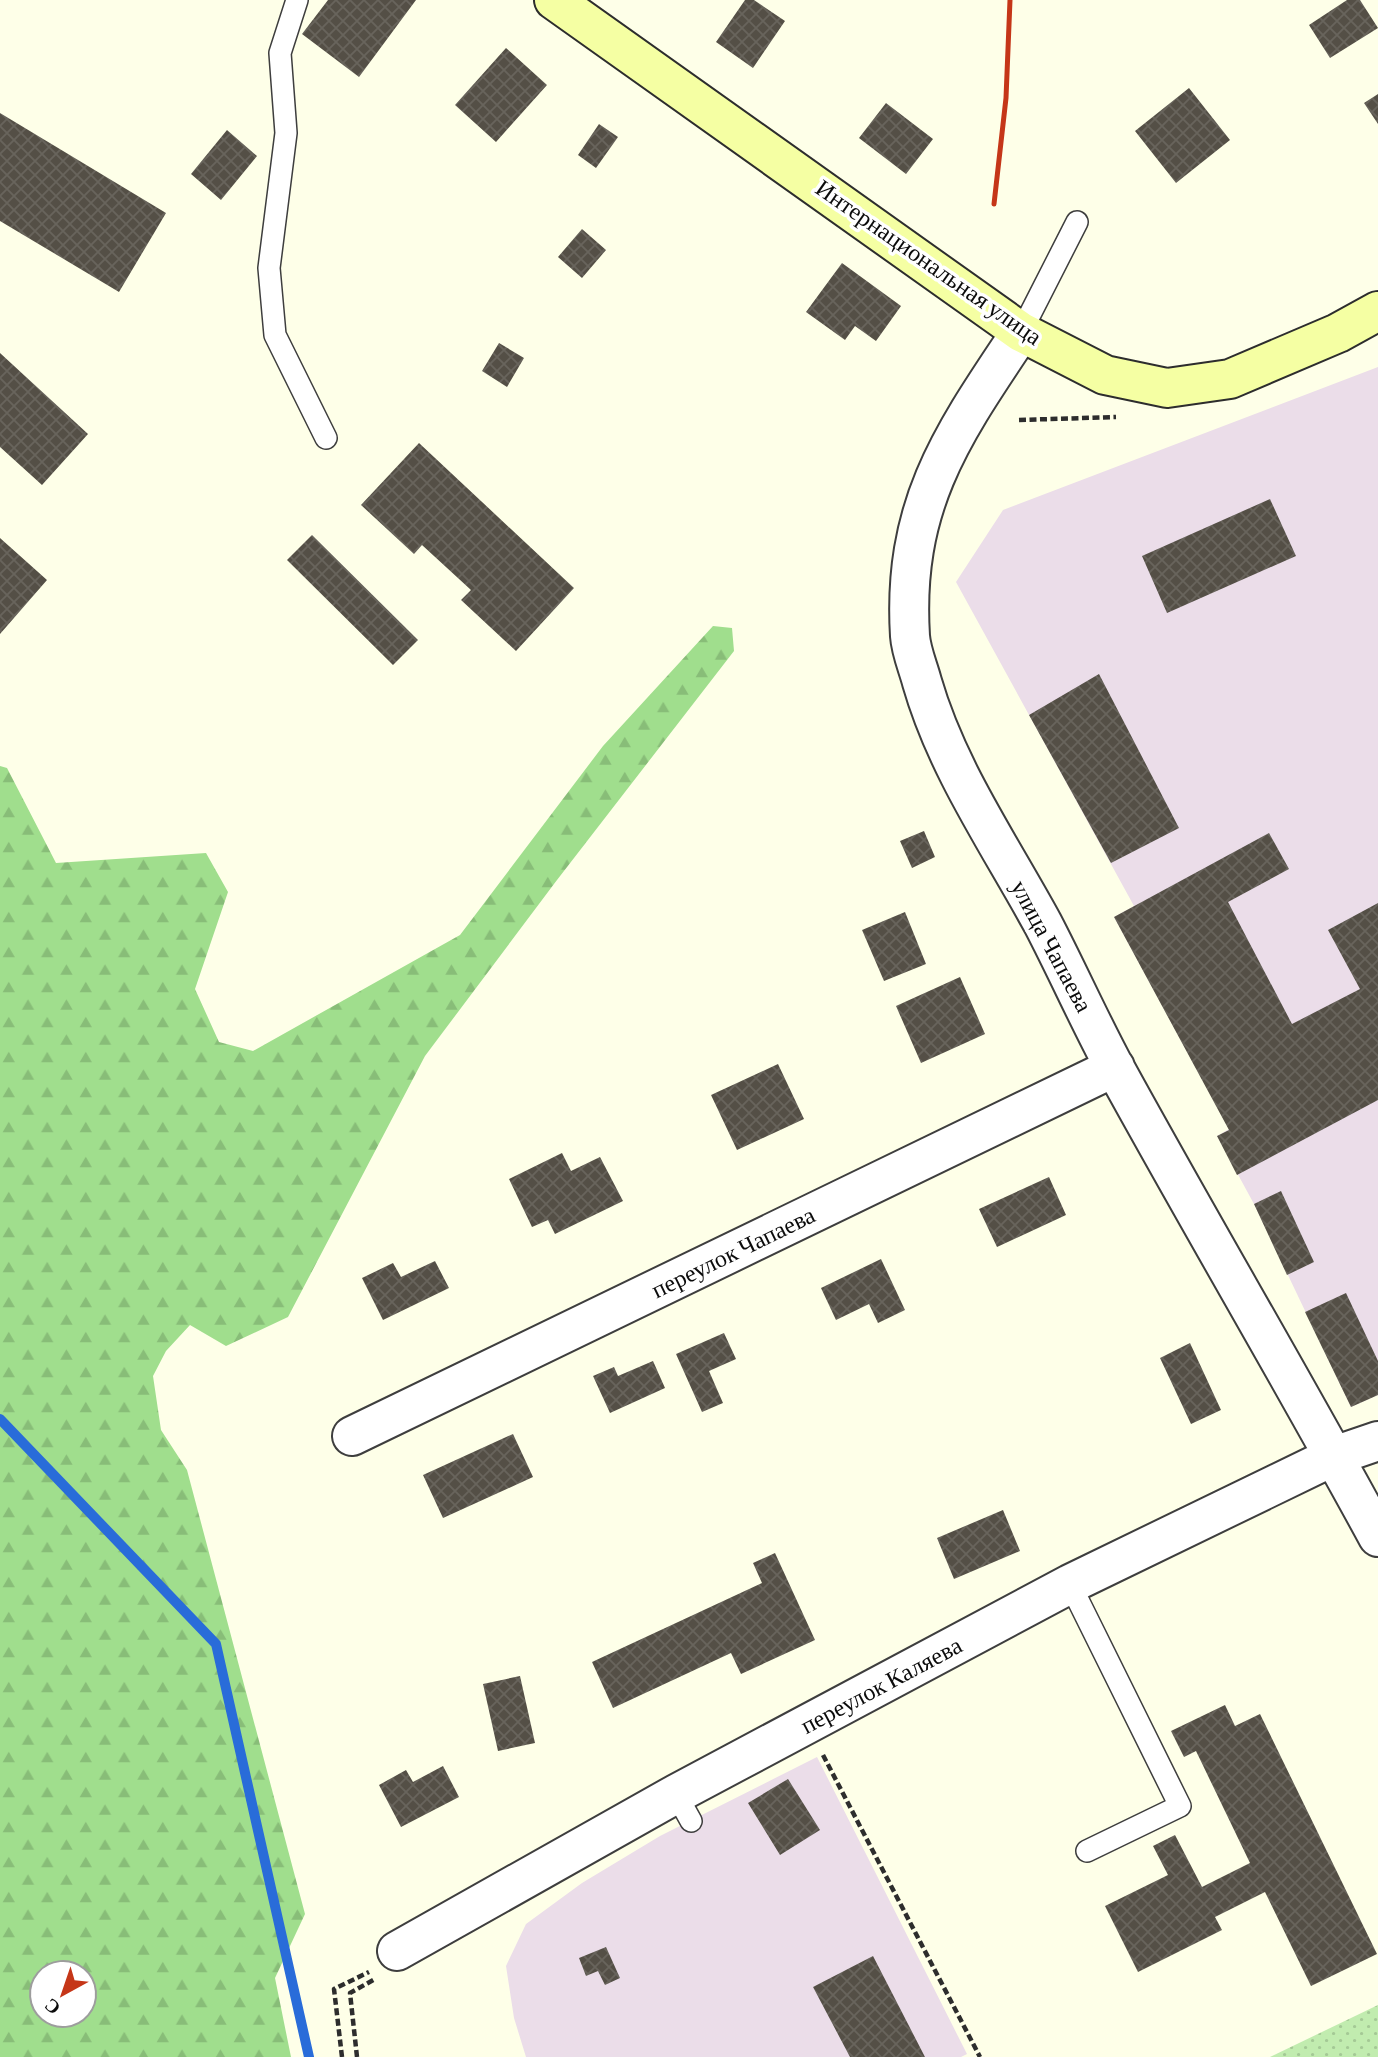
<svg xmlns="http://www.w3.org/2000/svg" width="1378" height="2057" font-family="'Crimson Pro',serif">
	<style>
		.industrial { fill: #ebdde9 }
		.forest { fill: url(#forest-firs); fill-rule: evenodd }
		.park { fill: url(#park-dots) }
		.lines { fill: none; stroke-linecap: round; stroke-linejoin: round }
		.stream { stroke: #296cd9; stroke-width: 10 }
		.building { fill: url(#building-cross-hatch) }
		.service-casing { stroke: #3e3e3e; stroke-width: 24 }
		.minor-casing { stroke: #3e3e3e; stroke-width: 42 }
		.secondary-casing { stroke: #2d2d2d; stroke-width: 42 }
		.path { stroke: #2d2d2d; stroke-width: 4.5; stroke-dasharray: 7 3.5; stroke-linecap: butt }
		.service { stroke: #fff; stroke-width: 21 }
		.minor { stroke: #fff; stroke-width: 38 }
		.secondary { stroke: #f5ffa3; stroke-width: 38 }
		.rail { stroke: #c53618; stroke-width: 5 }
		.labels { text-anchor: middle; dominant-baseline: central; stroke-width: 7; stroke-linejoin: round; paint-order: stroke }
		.street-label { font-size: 24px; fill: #0b0b0b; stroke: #fff }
	</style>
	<defs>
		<pattern id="forest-firs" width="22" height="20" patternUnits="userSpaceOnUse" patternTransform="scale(1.75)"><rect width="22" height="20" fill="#a0de8d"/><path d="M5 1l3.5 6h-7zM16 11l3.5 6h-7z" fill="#88bd78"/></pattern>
		<pattern id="park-dots" width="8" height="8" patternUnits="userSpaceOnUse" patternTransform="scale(1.75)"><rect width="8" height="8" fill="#c1ecaf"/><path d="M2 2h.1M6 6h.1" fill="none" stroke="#a4c995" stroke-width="1.8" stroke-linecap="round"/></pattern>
		<pattern id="building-cross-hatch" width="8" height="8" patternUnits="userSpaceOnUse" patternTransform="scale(1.75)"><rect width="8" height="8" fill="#544f46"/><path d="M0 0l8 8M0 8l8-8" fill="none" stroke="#68645c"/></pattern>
	</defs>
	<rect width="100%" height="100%" fill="#feffe8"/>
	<path class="industrial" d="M1378 367V1395L1351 1407 1254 1204 1217 1136 1229 1129 1114 917 1134 906 956 582 1003 510Z
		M817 1757 967 2054 961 2057H526L514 2018 506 1966 526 1924 582 1883 660 1836Z"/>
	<path class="forest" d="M713 626 732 628 734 651 557 880 425 1056 288 1317 226 1346 190 1325 166 1351 153 1376 161 1430 187 1470 305 1914 275 1978 291 2057H0V766L7 768 56 863 206 853 228 892 195 989 219 1042 253 1051 460 935 603 746ZM42 1973H84V2015H42Z"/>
	<path class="park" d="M1378 2005V2057H1270Z"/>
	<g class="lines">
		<path class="stream" d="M0 1419 216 1644 309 2057"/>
	</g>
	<path class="building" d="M328 0H416L359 77 302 34Z
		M745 0H754L785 21 753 68 716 42Z
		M1347 0H1360L1378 28 1330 58 1309 25Z
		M506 48 547 85 496 142 455 105Z
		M1189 88 1230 140 1176 183 1135 131Z
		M1378 94V124L1364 103Z
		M886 103 933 139 906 174 859 138Z
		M0 113 166 213 119 292 0 221Z
		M599 124 618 137 596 168 578 155Z
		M227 130 257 156 221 200 191 174Z
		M582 229 606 250 582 278 558 257Z
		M842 263 901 306 876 341 855 326 845 340 806 312Z
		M499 343 524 358 507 387 482 371Z
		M0 353 88 434 42 485 0 447Z
		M419 443 574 588 516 651 461 600 471 590 422 545 414 554 361 505Z
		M1270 499 1296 556 1167 613 1142 556Z
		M312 535 418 640 393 665 287 560Z
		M0 538 47 580 0 634Z
		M1099 674 1179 828 1111 863 1029 715Z
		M924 831 935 857 912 868 900 841Z
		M1269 833 1289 869 1228 902 1292 1024 1360 989 1328 930 1378 903V1100L1237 1175 1217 1136 1229 1130 1114 917Z
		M905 912 926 964 884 981 862 930Z
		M960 977 985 1034 921 1063 896 1006Z
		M778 1064 804 1119 737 1150 711 1095Z
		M562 1153 571 1171 600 1157 623 1201 555 1234 548 1220 532 1227 509 1179Z
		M1049 1177 1066 1215 997 1247 979 1209Z
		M1281 1191 1314 1262 1287 1275 1254 1204Z
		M881 1259 905 1310 878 1323 869 1304 836 1320 821 1288Z
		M435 1261 449 1288 383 1320 362 1278 393 1263 401 1277Z
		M1346 1293 1378 1361V1395L1351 1407 1305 1312Z
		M724 1333 736 1359 709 1371 723 1403 702 1412 676 1354Z
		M1190 1343 1221 1410 1191 1424 1160 1358Z
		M653 1361 665 1388 610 1413 593 1376 614 1367 618 1376Z
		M513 1434 533 1477 443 1518 423 1475Z
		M1003 1510 1020 1551 954 1579 937 1538Z
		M775 1553 815 1640 741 1674 731 1653 613 1708 592 1662 762 1583 753 1563Z
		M520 1676 535 1743 498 1751 483 1684Z
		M1225 1705 1235 1726 1260 1714 1377 1954 1311 1986 1265 1892 1215 1917 1222 1930 1138 1972 1105 1906 1168 1875 1153 1846 1175 1835 1202 1887 1250 1863 1196 1751 1184 1757 1171 1731Z
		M443 1766 459 1797 401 1827 379 1785 406 1770 413 1782Z
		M788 1779 820 1830 780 1855 748 1803Z
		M606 1947 620 1978 605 1985 598 1971 586 1976 579 1958Z
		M873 1956 925 2057H850L813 1987Z"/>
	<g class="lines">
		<g class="service-casing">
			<path id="service" d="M297 0 280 53 286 133 269 268 275 335 326 438
				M1021 332 1077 222
				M1070 1584 1180 1806 1087 1851
				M676 1794 691 1821"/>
		</g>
		<g class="minor-casing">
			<path id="minor" d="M1021 332C952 435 902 505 910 636 911 651 918 667 922 682 947 769 1000 845 1043 924 1068 972 1090 1022 1116 1070 1202 1227 1293 1380 1378 1537
				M352 1436 1115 1067
				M397 1951 676 1794 1070 1584 1334 1456 1378 1441"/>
		</g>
		<g class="secondary-casing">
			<path id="secondary" d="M554 0 1021 332 1105 375 1167 388 1230 379 1338 333 1378 311"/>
		</g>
		<path class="path" d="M1019 420 1116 417
			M823 1755 980 2057
			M342 2057 334 1989 369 1972
			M357 2057 350 1993 375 1979"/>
		<use href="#service" class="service"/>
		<use href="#minor" class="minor"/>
		<use href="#secondary" class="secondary"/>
		<path class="rail" d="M994 204 1006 98 1010 0"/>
	</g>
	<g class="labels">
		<g class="street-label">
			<text transform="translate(929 262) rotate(35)">Интернациональная улица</text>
			<text transform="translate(1052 946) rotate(62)">улица Чапаева</text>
			<text transform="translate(733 1252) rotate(-26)">переулок Чапаева</text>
			<text transform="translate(881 1685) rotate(-28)">переулок Каляева</text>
		</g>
	</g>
	<g transform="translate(63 1994) rotate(220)"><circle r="33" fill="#ffffff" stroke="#9d9d9d" stroke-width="2"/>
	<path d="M0-5L12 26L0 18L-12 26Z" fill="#c53618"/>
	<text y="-10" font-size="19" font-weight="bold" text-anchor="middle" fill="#0b0b0b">С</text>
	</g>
</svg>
